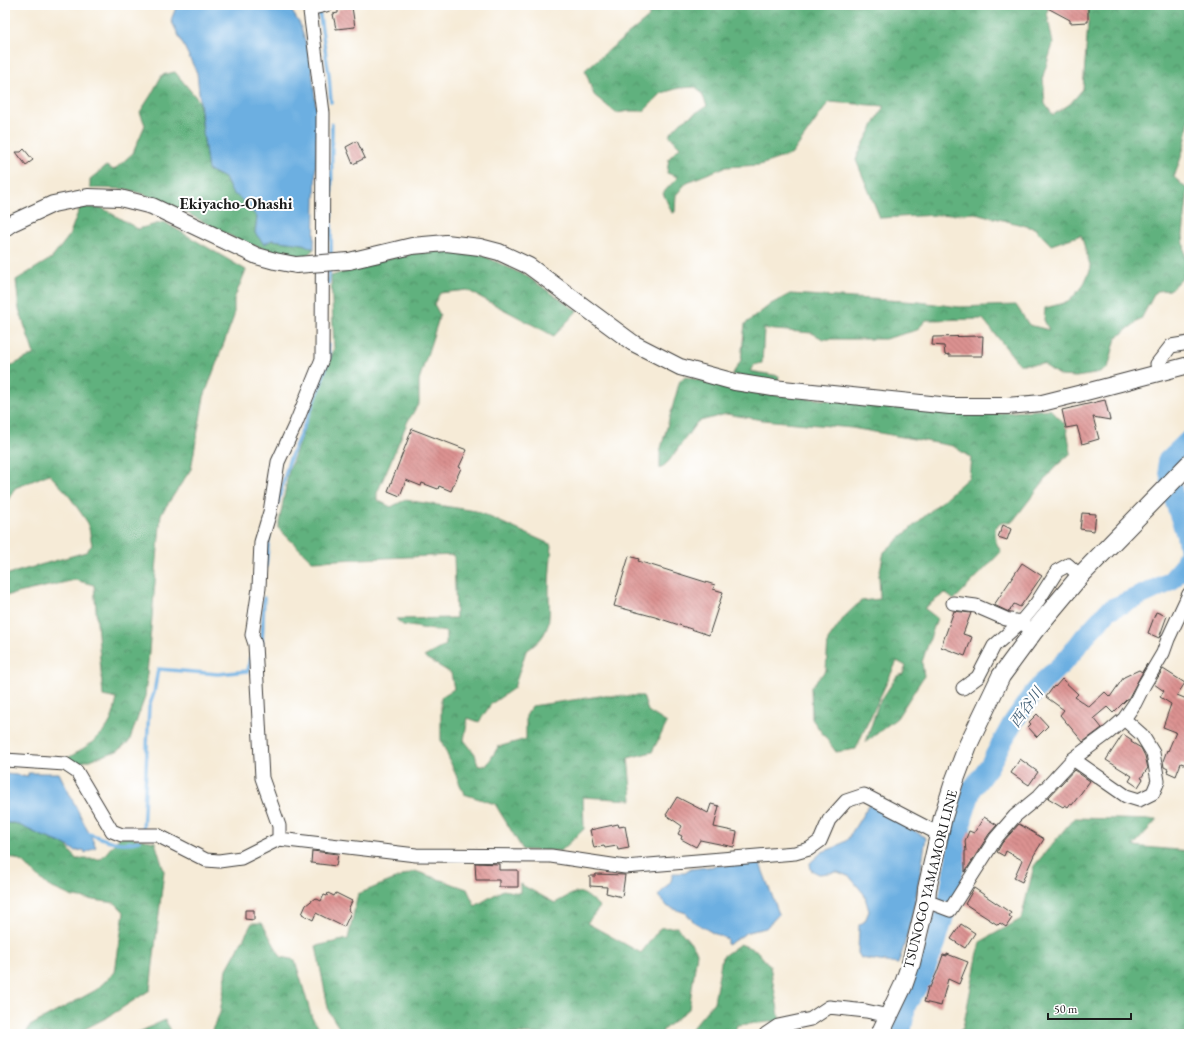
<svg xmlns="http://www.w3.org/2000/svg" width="1194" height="1039" font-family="'EB Garamond','Noto Serif JP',serif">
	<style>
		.forest { fill: url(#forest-crowns); stroke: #3e664d }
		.water { fill: #6cafe1; stroke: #44667e }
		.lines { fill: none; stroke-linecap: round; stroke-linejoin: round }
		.stream { stroke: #6cafe1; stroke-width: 3.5 }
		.river { stroke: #6cafe1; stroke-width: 20 }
		.building { fill: url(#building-back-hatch) }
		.minor-casing { stroke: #3d3b38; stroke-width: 15 }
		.tertiary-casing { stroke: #3d3b38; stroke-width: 18 }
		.secondary-casing { stroke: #3d3b38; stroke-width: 20 }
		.minor { stroke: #fff; stroke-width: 13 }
		.tertiary { stroke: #fff; stroke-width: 16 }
		.secondary { stroke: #fff; stroke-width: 18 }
		.tertiary-bridge-casing { stroke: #3d3b38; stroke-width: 18; stroke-linecap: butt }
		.tertiary-bridge { stroke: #fff; stroke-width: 16 }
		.labels { text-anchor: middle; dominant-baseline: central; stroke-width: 4; stroke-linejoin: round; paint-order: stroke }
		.street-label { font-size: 14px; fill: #1c1c1c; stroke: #fff }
		.water-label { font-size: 15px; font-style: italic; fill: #405e75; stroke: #fff }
		.quarter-label { font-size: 16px; font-weight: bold; fill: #1c1c1c; stroke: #fff }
	</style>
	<defs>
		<pattern id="forest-crowns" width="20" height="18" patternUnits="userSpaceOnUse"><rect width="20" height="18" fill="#60b17e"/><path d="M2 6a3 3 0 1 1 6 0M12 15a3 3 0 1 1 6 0" fill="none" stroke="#4e8f66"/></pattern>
		<pattern id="building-back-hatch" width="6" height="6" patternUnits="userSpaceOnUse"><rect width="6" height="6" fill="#dc9291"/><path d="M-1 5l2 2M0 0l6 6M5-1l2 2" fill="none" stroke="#b27676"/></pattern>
	</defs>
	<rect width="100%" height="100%" fill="#fff"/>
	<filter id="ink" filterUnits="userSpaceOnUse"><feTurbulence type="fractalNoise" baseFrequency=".025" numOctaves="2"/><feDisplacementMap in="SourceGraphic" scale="8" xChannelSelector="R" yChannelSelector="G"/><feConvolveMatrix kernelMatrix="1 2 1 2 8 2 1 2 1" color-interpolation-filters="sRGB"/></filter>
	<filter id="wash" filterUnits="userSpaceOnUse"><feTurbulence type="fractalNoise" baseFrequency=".012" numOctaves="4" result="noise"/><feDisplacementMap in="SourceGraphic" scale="16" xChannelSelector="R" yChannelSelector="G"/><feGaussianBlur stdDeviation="0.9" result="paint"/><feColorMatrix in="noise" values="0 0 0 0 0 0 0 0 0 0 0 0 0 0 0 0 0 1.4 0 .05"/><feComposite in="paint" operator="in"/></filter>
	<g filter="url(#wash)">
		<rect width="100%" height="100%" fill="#f6ebd7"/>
		<path class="forest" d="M649 5H695L704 9 706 5H1049L1047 13 1053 44 1043 76 1045 104 1053 115 1070 104 1083 89 1088 23 1083 5H1186L1185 26 1189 31V85L1187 86 1186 103 1189 105C1189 133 1184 151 1174 177L1188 190 1183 235 1187 273 1170 290 1156 291 1141 319 1116 338 1108 368 1095 374 1076 377 1060 376 1043 364H1019L983 319 926 320 917 330 885 339H823L812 333 764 329 762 363 754 365 750 371 779 376 778 381 732 375 741 360 745 324 771 304 790 294 919 302 959 307 1016 305 1029 325 1049 330 1044 320 1045 308 1068 302 1083 286 1091 268 1081 235 1051 245 1034 228 975 213 880 218 856 160 859 152 884 106 829 102 792 154 760 165 725 167 687 182 676 195 675 212 672 213 663 193 678 177 667 173 669 158 680 147 669 135 681 122 707 106 702 94 696 87 679 88 662 93 644 111H630L616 113 594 95 585 70 649 17Z
			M175 72 199 101 208 170 225 178 232 193 240 197 257 217 255 233 264 244 272 240 303 244 314 249 305 257 276 252 242 242 164 201 127 189 90 188V179L106 166 114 170 133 153 145 125 140 112 151 95 162 75Z
			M80 207 102 208 138 229 164 222 246 270 234 299V316L204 397 191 469 161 514 145 697 129 742 117 751 74 765 68 758C85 747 102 739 111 720 114 714 115 706 117 699L103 696 94 585 75 580 5 596V575L86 552 92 545 88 523 67 493 49 474 15 488 5 505V369L34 354 19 309 16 280 52 258 69 236Z
			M445 251 480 254 528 277 577 311 554 336 467 290 440 293 434 304 440 315 419 380V403L408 421 377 493V500L391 507 405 500 476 511 552 545C551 559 549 574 549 589 549 618 554 633 526 651L514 688 491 704 479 722 468 718 464 740 475 754 478 766 487 765 498 747 526 739V716L532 706 600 696H643L648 711 667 723 652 752 628 758 632 800 583 797 584 829 561 851 523 850 495 804 464 794 441 740V697L454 689 451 673 424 657 446 645V632L403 625 396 619 456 618 454 555 312 561 278 528 289 470 334 349 331 276 364 265 413 253Z
			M686 377 747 392 977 415 1050 409 1066 425 1071 453 1054 468 1013 521 1001 523 995 528 996 542 1001 552 954 600 945 593 924 608 937 618 922 662 924 676 897 718 866 742 878 705 897 676 903 674 906 666 897 661 861 737 856 749 836 752 812 719 811 687 826 670 828 640 845 616 861 601 880 599 879 575 884 552 969 477 971 458 953 446 852 428 763 420 726 414 697 422 669 461 660 469V452L680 380Z
			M1074 818 1157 820 1133 846 1189 851V1034H956L963 1028 980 942 1021 919 1034 866Z
			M5 823H15L40 835 66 845 76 859H101L120 837H129L155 842 164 871 150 990 108 1017 75 1034H26L30 1026 96 990 115 972 124 912 115 903 73 897 48 886 24 863 11 857 5 858Z
			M415 871 467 889 475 906 503 890 520 893V884L555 903C580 890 578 887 600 907L587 923 641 953 660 928 677 927 695 948 697 953 689 1009 664 1029 661 1034H343L329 1012 316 946 348 939 358 894Z
			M252 923H262L281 957 295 960 312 1018 324 1034H210L220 1013 227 969Z
			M740 944 756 950 770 966 780 1021 737 1025 734 1034H687L714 1002 722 957Z
			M165 1020 173 1034H135Z"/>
		<path class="water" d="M177 5H288L300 24 311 60 317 115 314 249 303 244 272 240 264 244 255 233 257 217 240 198 232 193 225 178 208 170 204 140 197 73 171 20Z
			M28 773H59L96 847 85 853 84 850 75 851 66 845 40 835 15 823H5V774L28 776Z
			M870 803 926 838C919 881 913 923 898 964L861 958 858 953 859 925 865 921 869 911 864 894 850 877 838 872 819 874 811 870 810 863 822 852 836 847 847 840Z
			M759 861 779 914 766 928 748 932 727 945V939L713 933 694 922 686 913 668 907 658 896 671 881 673 873H685L691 869Z"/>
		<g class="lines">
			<path class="stream" d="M319 10 329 75 331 102
				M331 259 332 124
				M328 283 330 267
				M277 506 289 461 319 390 329 358 328 345
				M266 566 269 537
				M259 647 262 644 264 598
				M143 831 149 707 154 693 158 669 218 674 248 671 250 658
				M86 833C106 839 118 847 139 841"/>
			<path class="river" d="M901 1034 906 1005 922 979 936 943 948 902 963 817 972 789 989 766 1012 724 1032 695 1045 680 1068 658 1084 637 1109 610 1170 582 1183 567 1189 551 1186 535 1174 499 1167 461 1189 440"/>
		</g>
		<g id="blocks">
			<path class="building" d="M1042 5H1088V22L1070 23V20Z
				M352 7 355 27 336 29 333 14 338 13V9Z
				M357 141 365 158 353 164 346 147Z
				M24 149 33 160 26 165 16 152H21Z
				M983 336 982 356H949V354L945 355 944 346 932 345 933 337Z
				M1105 400 1110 420 1093 417 1099 439 1082 444 1077 426 1066 428 1062 410Z
				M412 429 467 450 459 467 461 468 451 491 439 486 438 489 422 483 421 486 406 480 400 496 388 491Z
				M1082 513 1096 514 1094 531 1080 529Z
				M1003 525 1011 529 1007 540 998 537Z
				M629 556 639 559 638 561 715 585 713 589 723 592 709 635 655 617 614 606Z
				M1022 563 1042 576 1020 607 1014 604 1009 612 994 605Z
				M954 611 971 613 963 634 972 637 965 656 941 647Z
				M1156 612 1167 616 1159 638 1148 633Z
				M1147 664 1128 699H1127L1113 713 1107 707 1094 718 1102 728 1083 742 1060 715 1064 710 1046 697 1054 686 1055 687 1062 679 1078 694 1075 697 1089 707 1105 692 1110 697 1124 677 1139 670 1142 672Z
				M1163 669 1185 683 1177 695 1189 700V766L1181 763 1176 776 1167 772 1168 769 1164 767 1163 761 1167 750 1168 751 1176 732 1163 727 1171 704 1160 697 1164 691 1154 684Z
				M1037 714 1048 726 1037 737 1028 727 1031 724 1029 722Z
				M1123 734 1132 740 1131 742 1141 748 1145 756 1148 768 1141 778 1143 779 1138 787 1129 781 1132 776 1106 760Z
				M1020 759 1038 772 1029 785 1011 773Z
				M1074 770 1090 781 1072 805 1070 804 1068 807 1065 805 1063 807 1048 798Z
				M677 797 708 813 711 804 719 806 714 827 737 832 734 847 700 840 696 847 681 839 682 836 678 834 682 826 666 815Z
				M984 817 997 825 989 834 965 872V851H966L965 841 969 831 974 833Z
				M618 824 619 827 625 826 629 848 618 850 617 846 605 848 604 846 594 848 590 830Z
				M1019 824 1044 839 1034 855 1022 882 1014 878 1022 860 1006 851 1004 856 997 852 1002 843Z
				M312 851 338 854 336 866 311 863Z
				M475 863 499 864V870H518V887H499V880H476Z
				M595 874 625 875 622 897 606 893 607 887 590 886V876H595Z
				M974 888 1011 913 1009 916 1012 918 1006 927 1000 923 998 925 965 904Z
				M328 893 334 896 336 893 352 901 348 910 351 912 344 927 316 913 313 920 302 914 306 905 315 898 321 901 324 895 327 896Z
				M245 910H254V920L245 919Z
				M961 924 975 933 965 948 951 939Z
				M947 954 968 962 959 984 948 979 941 1006 924 1002 928 987H930L937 972 943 955 947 956Z"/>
		</g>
	</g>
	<g filter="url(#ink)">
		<use href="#blocks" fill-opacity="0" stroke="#3d3b38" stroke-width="1"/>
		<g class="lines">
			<g class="minor-casing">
				<path id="minor" d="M310 11 313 8 326 5
					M1159 373 1157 364 1171 346 1189 343
					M953 603 976 606 1006 619 1021 622 1026 626
					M963 688 978 677 994 646 1021 622 1036 604 1057 571 1068 565 1080 576
					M1073 759 1126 796 1139 800 1153 793 1158 781 1153 753 1142 735 1124 719
					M5 760 65 764 77 772 112 831 122 835H157L206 860 219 861 241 858 279 839 416 855 551 856 625 867 795 853 809 849 820 841 829 820 846 801 864 795 939 834
					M279 839V826L262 778 255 644 252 635 259 588 261 542 270 512 278 462 296 423 322 359 323 113 310 11 308 5
					M926 901 950 910 996 838 1015 816 1038 797 1073 759 1108 733 1124 719 1135 703 1144 685 1163 653 1168 639 1189 594
					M766 1034 778 1026 811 1019 829 1007 866 1011 889 1016"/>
			</g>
			<g class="tertiary-casing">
				<path id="tertiary" d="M5 228 12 223 53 204 88 197 120 198 152 206 257 256 275 261 296 265
					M349 261 412 246 446 243 480 247 499 252 529 266 633 343 680 367 735 382 773 388 950 406H1007L1042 403 1086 392 1189 365"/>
			</g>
			<g class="secondary-casing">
				<path id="secondary" d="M880 1034 903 986 911 963 926 901 927 889 943 817 954 782 968 745 1001 676 1034 631 1080 576 1189 464"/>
			</g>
			<use href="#minor" class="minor"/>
			<use href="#tertiary" class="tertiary"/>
			<use href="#secondary" class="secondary"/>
			<g class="tertiary-bridge-casing">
				<path id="tertiary-bridge" d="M296 265 349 261"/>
			</g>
			<use href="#tertiary-bridge" class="tertiary-bridge"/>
		</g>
	</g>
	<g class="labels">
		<g class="street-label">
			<text transform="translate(930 879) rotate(-76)">TSUNOGO YAMAMORI LINE</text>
		</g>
		<g class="water-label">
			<text transform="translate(1026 707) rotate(-54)">西谷川</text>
		</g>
		<g class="quarter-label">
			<text x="236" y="203">Ekiyacho-Ohashi</text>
		</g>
	</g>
	<rect width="1194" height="1039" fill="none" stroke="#fff" stroke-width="20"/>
	<path d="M1048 1013v6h83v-6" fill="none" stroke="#1c1c1c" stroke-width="2"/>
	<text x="1054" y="1013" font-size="12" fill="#1c1c1c" stroke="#ffffff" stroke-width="3" paint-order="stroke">50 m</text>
</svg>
